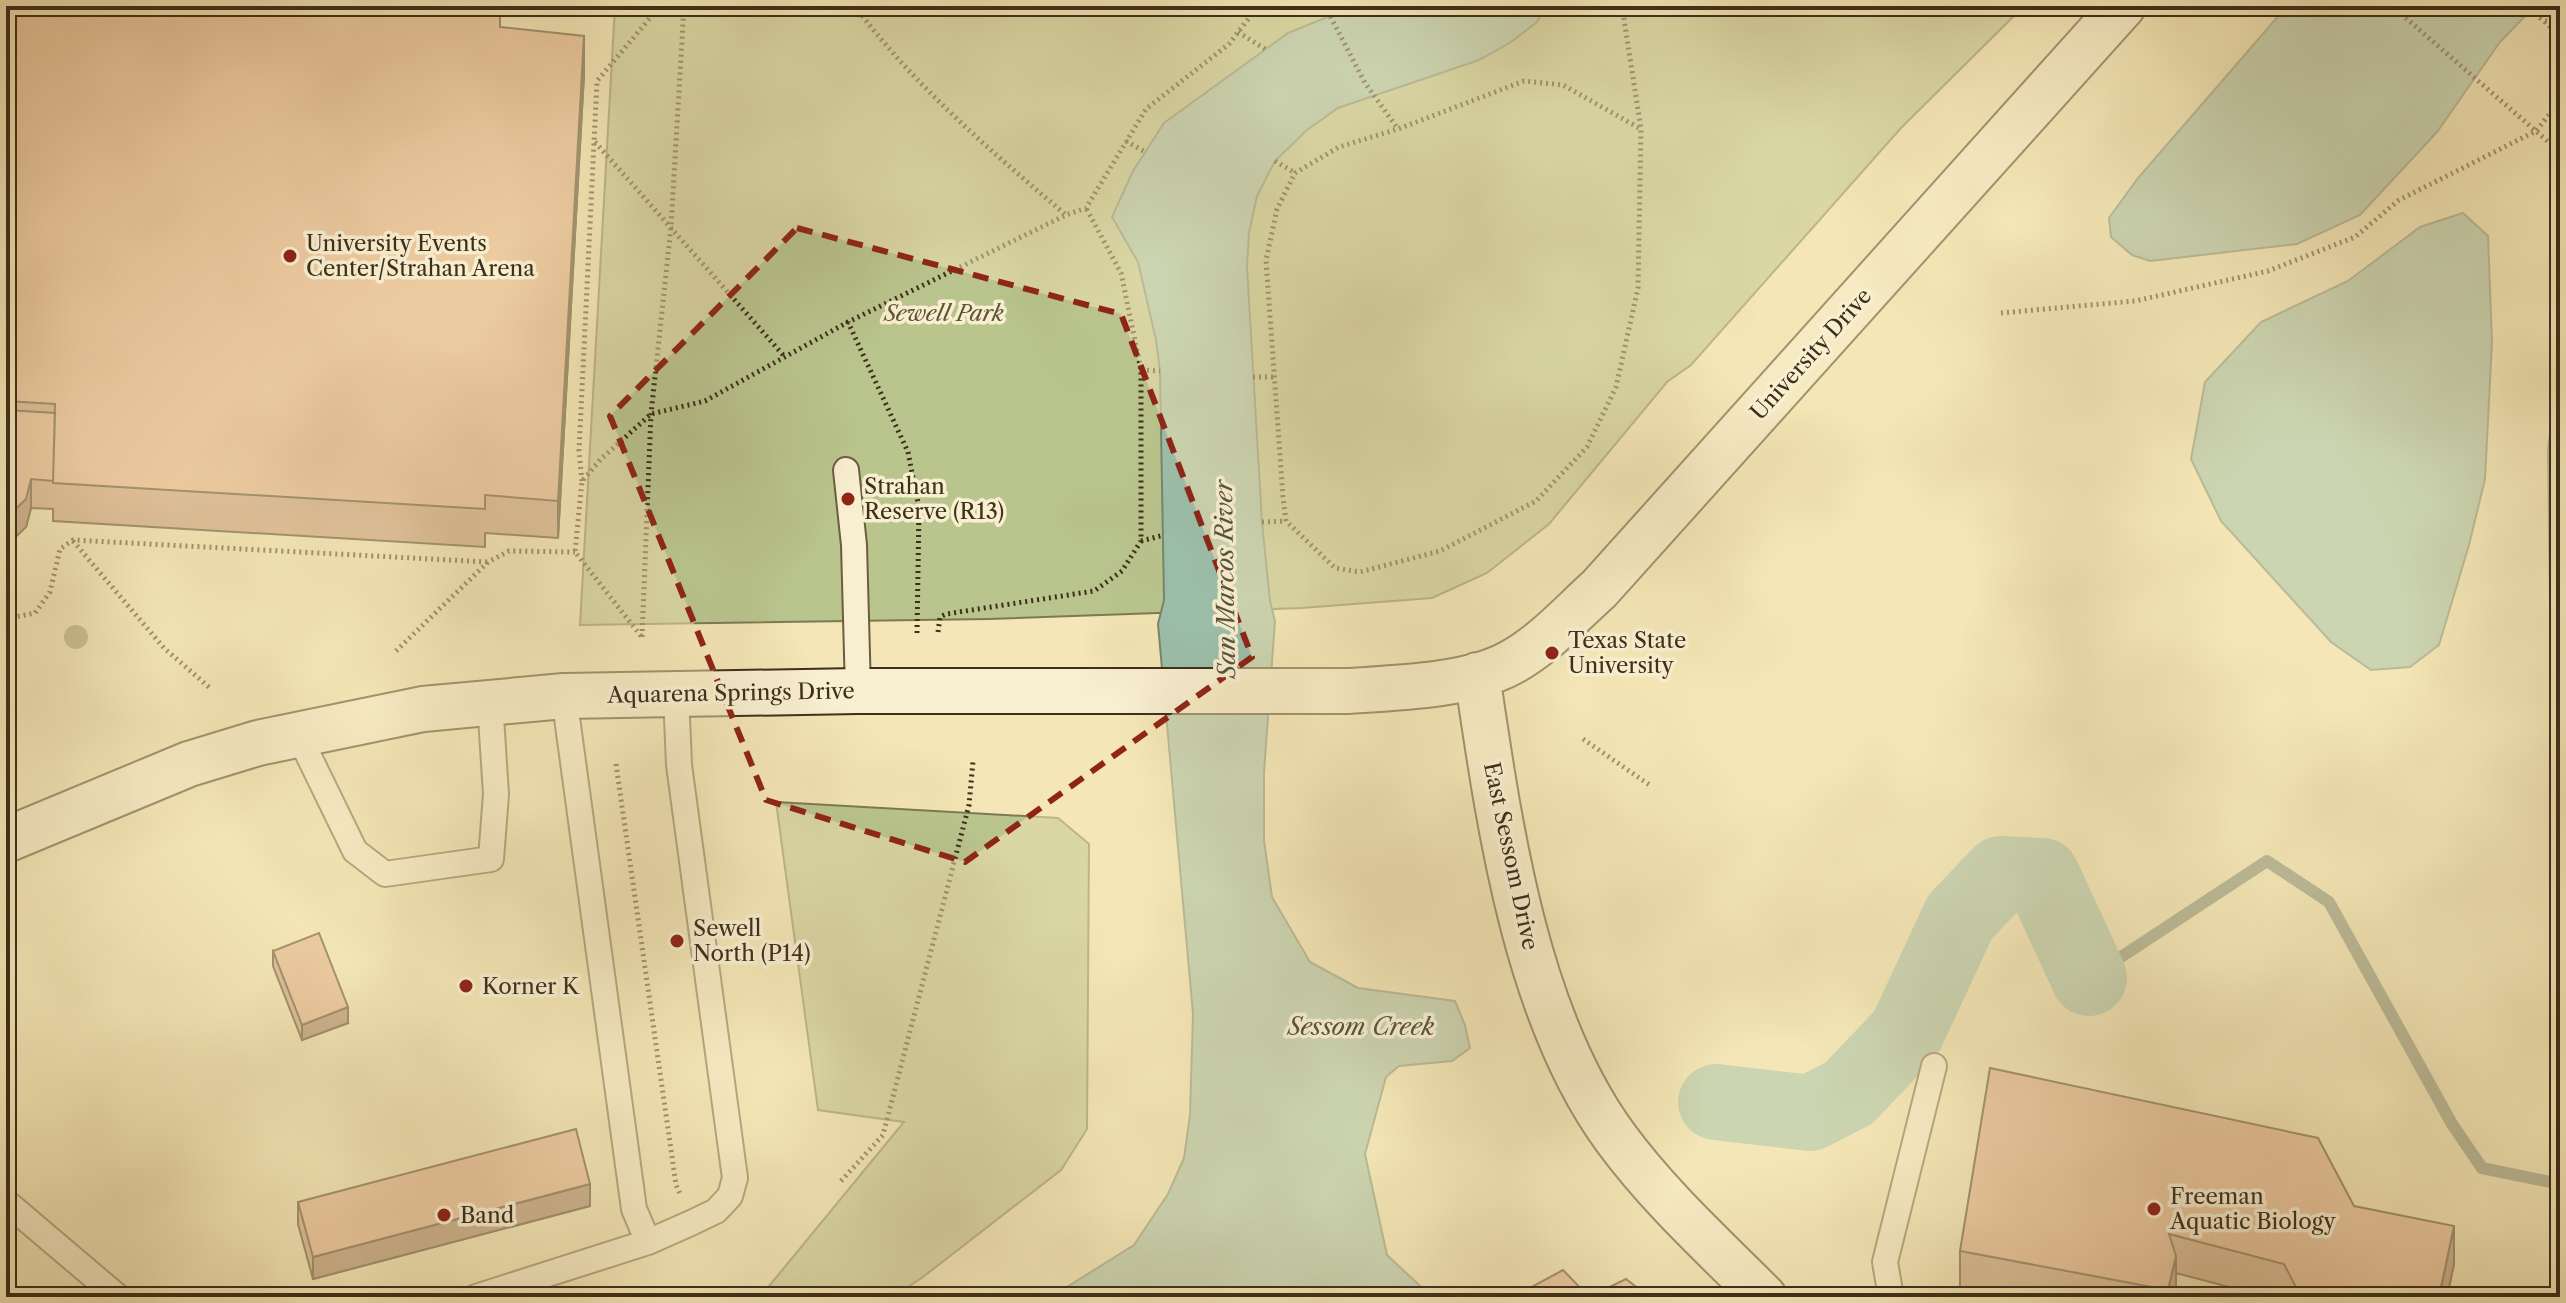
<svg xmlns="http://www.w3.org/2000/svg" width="2566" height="1303" font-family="'Libre Caslon Text',serif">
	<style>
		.green { fill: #bac58e; stroke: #7c7a54; stroke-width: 2 }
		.water { fill: #9cc0ab; stroke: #768671; stroke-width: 2 }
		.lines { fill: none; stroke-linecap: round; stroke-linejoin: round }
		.stream { stroke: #768671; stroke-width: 12 }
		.river { stroke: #9cc0ab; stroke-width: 76 }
		.lane-casing { stroke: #6c5d41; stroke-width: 28 }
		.secondary-casing { stroke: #3e2f1a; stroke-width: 48 }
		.path { stroke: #3e2f1a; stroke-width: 5; stroke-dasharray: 2 4; stroke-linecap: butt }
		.lane { stroke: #f8efd0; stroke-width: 24 }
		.secondary { stroke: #f8efd0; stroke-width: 44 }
		.path-bridge { stroke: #3e2f1a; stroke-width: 5; stroke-dasharray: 2 4; stroke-linecap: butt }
		.tree { fill: #a19670 }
		.wall { fill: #c59475; stroke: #3e2f1a; stroke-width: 2 }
		.shaded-wall { fill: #a0785f; stroke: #3e2f1a; stroke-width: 2 }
		.building { fill: #e5ac88; stroke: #3e2f1a; stroke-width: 2 }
		.marked { fill: none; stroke: #8f2418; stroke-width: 6; stroke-dasharray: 16 10; stroke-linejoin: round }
		.poi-dot { fill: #8f2418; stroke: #f8efd0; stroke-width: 3 }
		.labels { text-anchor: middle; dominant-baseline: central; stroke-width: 7; stroke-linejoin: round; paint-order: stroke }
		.poi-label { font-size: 22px; fill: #3e2f1a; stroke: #f8efd0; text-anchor: start }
		.park-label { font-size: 22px; font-style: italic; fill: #5d5437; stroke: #f8efd0 }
		.street-label { font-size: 22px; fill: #3e2f1a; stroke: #f8efd0 }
		.water-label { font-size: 24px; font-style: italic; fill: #56533e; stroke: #f8efd0 }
	</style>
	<rect width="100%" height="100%" fill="#f4e6b6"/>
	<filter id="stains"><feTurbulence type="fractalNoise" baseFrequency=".0025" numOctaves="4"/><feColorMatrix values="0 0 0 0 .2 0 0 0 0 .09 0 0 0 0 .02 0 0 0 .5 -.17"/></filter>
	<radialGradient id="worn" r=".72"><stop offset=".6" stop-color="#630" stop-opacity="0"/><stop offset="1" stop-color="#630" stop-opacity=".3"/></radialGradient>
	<path class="green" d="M615 6H2024L1901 128 1691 365 1667 382 1549 524 1487 573 1432 598 1302 608 989 619 580 625Z
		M776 802 1058 818 1089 844 1087 1129 1061 1170 923 1277 893 1297H760L904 1122 818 1110Z"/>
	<path class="water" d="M1355 6H1547L1537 22 1511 42 1479 60 1338 108 1307 130 1275 161 1257 196 1249 233 1247 267 1262 522 1270 601 1275 621 1264 772V840L1272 897 1310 962 1358 988 1455 1001 1465 1025 1470 1048 1452 1061 1399 1066 1386 1077 1365 1154 1387 1255 1432 1297H1051L1134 1245 1168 1194 1184 1158 1190 1115 1193 1014 1158 624 1164 600 1160 371 1156 340 1138 262 1112 217 1133 171 1164 123 1288 33Z
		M2287 6H2535L2500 42 2437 132 2360 215 2297 244 2150 261 2132 255 2111 237 2109 218 2138 178Z
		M2463 213 2488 236 2492 342 2485 479 2469 545 2439 645 2410 667 2371 670 2331 642 2221 521 2191 459 2205 382 2261 322 2348 281 2420 227Z
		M2560 354V636L2550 603 2548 449Z"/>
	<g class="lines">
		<path class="stream" d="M2089 978 2267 861 2329 902 2452 1124 2482 1168 2560 1184"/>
		<path class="river" d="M1716 1102 1810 1113 1849 1093 1906 1033 1960 917 2001 874 2042 876 2089 978"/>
		<g class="lane-casing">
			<path id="lane" d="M846 470 854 545 858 691
				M564 696 634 1209 648 1242
				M298 734 355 851 385 874 491 859 496 794 490 702
				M6 1202 118 1297
				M476 1297 648 1242 691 1223 716 1211 730 1196 735 1178 679 765 676 694
				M1891 1297 1885 1262 1934 1066"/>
		</g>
		<g class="secondary-casing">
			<path id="secondary" d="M1477 675C1499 823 1525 1014 1615 1137 1658 1196 1713 1246 1764 1297
				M6 840 189 764 258 743 423 709 564 696 858 691H1348C1395 688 1468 686 1510 663 1544 645 1571 614 1599 589L2123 6"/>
		</g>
		<path class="path" d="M855 6C914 86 991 151 1066 215
			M1325 6 1365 83 1398 129
			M1622 6 1641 129 1638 288 1616 387 1587 447 1536 501 1440 551 1360 572 1335 568 1286 521 1283 497 1266 260 1277 209 1295 173 1339 147 1398 129 1524 81 1563 85 1641 129
			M2526 6 2560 35
			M2545 21 2560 23
			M1238 32 1265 49
			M1126 141 1145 152
			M595 142 785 357
			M1275 161 1295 173
			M2001 313 2135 301 2268 271 2355 237 2399 200 2536 131 2560 101
			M1141 370 1160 371
			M1253 377H1275
			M582 481 579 451 597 81 660 6
			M1262 522 1286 521
			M73 541 164 648 210 688
			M1141 541 1164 535
			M6 619 35 613 50 592 60 549 73 540 488 562
			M938 632 940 617 946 614 1094 591 1122 571 1141 541V370L1121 273 1086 208
			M917 633 919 508 908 452 848 322 1066 215 1086 208 1146 109 1229 44 1249 18 1251 6
			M641 636 575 552 582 481 601 459 651 414 705 401 848 322
			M642 637 651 414 671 227 684 6
			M396 651 488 562 509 551 575 552
			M1583 739 1651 786
			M616 764 676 1185 680 1194
			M841 1181 883 1135 969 805 973 761"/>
		<use href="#lane" class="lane"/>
		<use href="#secondary" class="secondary"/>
		<path class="path-bridge" d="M2392 6 2560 152"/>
	</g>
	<circle class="tree" cx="76" cy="637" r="12"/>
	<path class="wall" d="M6 6 501 27 584 74 558 538 485 533V547L53 521V509L31 508 26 527 6 546Z
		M273 951 348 1023 302 1040 273 966Z
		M298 1202 590 1206 313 1279 298 1224Z
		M2354 1206 2454 1264 2447 1297H2267L2176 1273 2175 1297H2006L1960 1288V1251Z"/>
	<path class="shaded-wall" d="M584 36V74L558 538V501Z
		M31 479V508L26 527 6 546V518Z
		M348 1007V1023L302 1040V1025Z
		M590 1184V1206L313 1279V1257Z
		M2454 1226V1264L2447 1297H2439Z
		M2176 1256V1293L2175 1297H2168V1290Z"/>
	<path class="building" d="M6 6H500V27L584 36 558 501 485 495V509L53 483 55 404 6 401Z
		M6 410 55 413 53 481 31 479 26 499 6 518Z
		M319 933 348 1007 302 1025 273 951Z
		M1990 1068 2318 1138 2354 1206 2454 1226 2439 1297H2301L2284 1264 2169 1234 2176 1256 2168 1290 1960 1251Z
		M576 1129 590 1184 313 1257 298 1202Z
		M1563 1270 1589 1297 1626 1279 1649 1297H1487L1496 1290 1515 1296Z"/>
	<path d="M0 0H2566V1303H0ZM797 228 1121 314 1252 657 965 862 766 800 610 416Z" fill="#f4e6b6" fill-opacity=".55" fill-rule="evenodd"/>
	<path class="marked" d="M797 228 1121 314 1252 657 965 862 766 800 610 416Z"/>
	<g class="poi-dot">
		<circle cx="290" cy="256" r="8"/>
		<circle cx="848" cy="499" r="8"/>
		<circle cx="1552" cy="653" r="8"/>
		<circle cx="677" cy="941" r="8"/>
		<circle cx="466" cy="986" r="8"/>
		<circle cx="2154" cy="1209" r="8"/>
		<circle cx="444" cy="1215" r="8"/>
	</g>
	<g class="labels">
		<g class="poi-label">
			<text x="306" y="243">University Events<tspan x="306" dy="25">Center/Strahan Arena</tspan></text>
			<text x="864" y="486">Strahan<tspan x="864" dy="25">Reserve (R13)</tspan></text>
			<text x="1568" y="640">Texas State<tspan x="1568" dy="25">University</tspan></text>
			<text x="693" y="928">Sewell<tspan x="693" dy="25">North (P14)</tspan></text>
			<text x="482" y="986">Korner K</text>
			<text x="2170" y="1196">Freeman<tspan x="2170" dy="25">Aquatic Biology</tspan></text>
			<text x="460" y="1215">Band</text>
		</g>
		<g class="park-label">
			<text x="944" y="313">Sewell Park</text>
		</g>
		<g class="street-label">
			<text transform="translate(1811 354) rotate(-48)">University Drive</text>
			<text transform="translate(731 693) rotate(-1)">Aquarena Springs Drive</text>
			<text transform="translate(1511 856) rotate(78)">East Sessom Drive</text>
		</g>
		<g class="water-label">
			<text transform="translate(1225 579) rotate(-91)">San Marcos River</text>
			<text x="1361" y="1026">Sessom Creek</text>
		</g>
	</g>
	<rect width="2566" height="1303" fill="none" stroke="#f4e6b6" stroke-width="32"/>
	<rect x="8" y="8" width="2550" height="1287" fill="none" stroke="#3e2f1a" stroke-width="4"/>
	<rect x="16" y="16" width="2534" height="1271" fill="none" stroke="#3e2f1a" stroke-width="2"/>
	<rect width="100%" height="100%" filter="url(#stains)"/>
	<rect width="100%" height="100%" fill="url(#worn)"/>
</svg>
